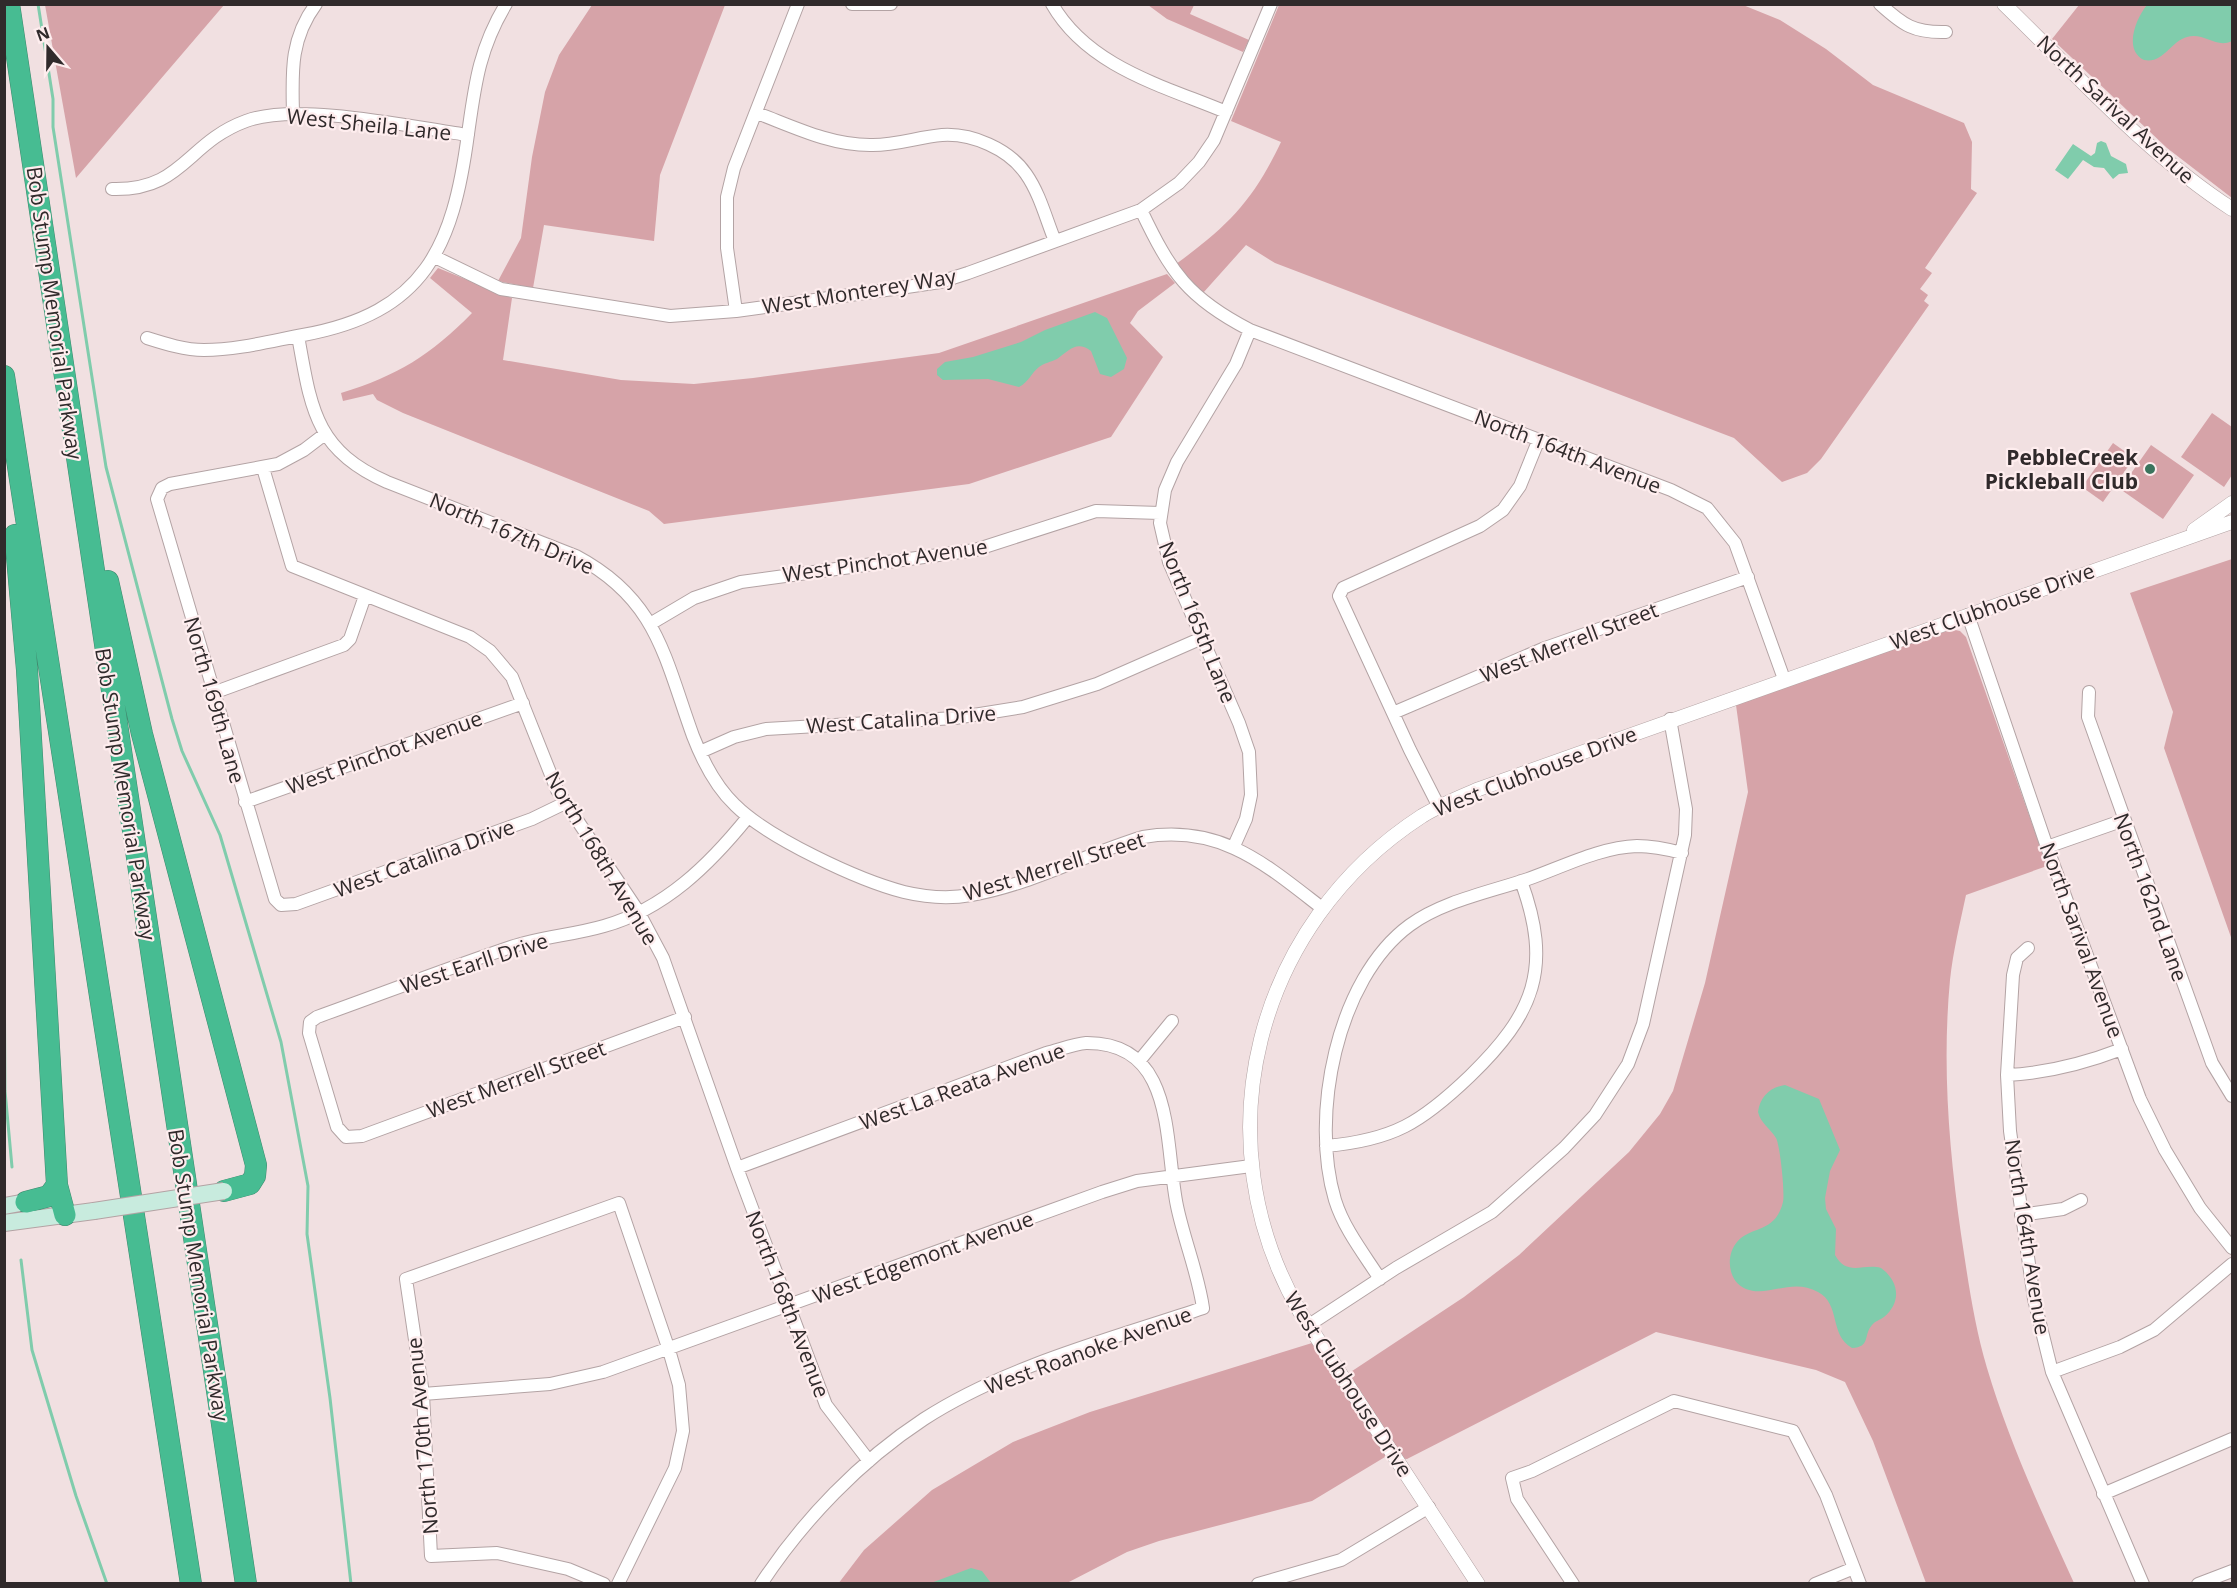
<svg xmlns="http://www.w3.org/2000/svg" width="2237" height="1588" font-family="'Open Sans',sans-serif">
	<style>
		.green { fill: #d6a3a8 }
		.water { fill: #80ccac }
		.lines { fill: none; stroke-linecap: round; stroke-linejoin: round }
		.stream { stroke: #80ccac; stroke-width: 3 }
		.minor-casing { stroke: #b3a3a4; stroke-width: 14 }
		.tertiary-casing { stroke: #b3a3a4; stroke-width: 15 }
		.secondary-casing { stroke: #b3a3a4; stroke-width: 18 }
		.motorway-casing { stroke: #3f896e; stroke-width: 22 }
		.minor { stroke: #fff; stroke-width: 12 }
		.tertiary { stroke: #fff; stroke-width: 14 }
		.secondary { stroke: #c8ebde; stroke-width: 16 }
		.motorway { stroke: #47bc92; stroke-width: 21 }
		.secondary-bridge-casing { stroke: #b3a3a4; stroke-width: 18; stroke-linecap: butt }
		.secondary-bridge { stroke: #c8ebde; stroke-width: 16 }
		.poi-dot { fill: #3a745d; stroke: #feedee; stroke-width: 2 }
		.labels { text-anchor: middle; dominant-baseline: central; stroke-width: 4.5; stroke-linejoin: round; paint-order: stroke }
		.street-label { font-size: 21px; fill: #302a2b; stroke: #feedee }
		.poi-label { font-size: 21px; font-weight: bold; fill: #302a2b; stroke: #feedee; text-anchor: end }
	</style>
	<rect width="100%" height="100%" fill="#f1e0e1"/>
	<path class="green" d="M45 5V4L224 5 76 178Z
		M592 5H725L660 175 654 241 544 225 533 288 498 281 521 238 532 157 545 92 559 55Z
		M1148 5H1194L1190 14 1249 40 1243 52 1167 19Z
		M1279 5H1743L1780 20 1826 49 1873 85 1964 123 1972 142 1971 189 1977 193 1925 268 1932 273 1920 289 1928 295 1924 301 1929 305 1821 459 1807 473 1782 482 1734 438 1275 263 1246 245 1203 293 1176 264C1228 226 1253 201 1281 142L1231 121Z
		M2079 5H2232V198L2167 148 2052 39Z
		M438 268 512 298 503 360 621 380 694 384 753 378 939 353 1167 274 1175 283 1138 311 1130 323 1163 357 1111 437 969 484 664 524 649 511 403 413 377 400 373 394 343 401 341 393C397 376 431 355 472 313L430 278Z
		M2212 413 2232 427V475L2224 487 2181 457Z
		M2113 443 2134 458 2103 502 2082 487Z
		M2151 445 2194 475 2163 519 2120 489Z
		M2232 559V940L2164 748 2173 712 2130 593Z
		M1951 629 1960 631 1966 637 2047 866 1966 895C1960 923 1953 952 1950 980 1942 1066 1949 1149 1961 1234 1968 1280 1974 1324 1987 1368 2009 1442 2042 1513 2074 1583H1926L1873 1441 1845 1382 1816 1370 1656 1332 1407 1459 1385 1457 1312 1501 1159 1541 1127 1552 1067 1583 838 1584 864 1550 932 1490 1013 1442 1090 1412 1312 1343 1337 1381 1464 1297 1519 1255 1629 1152 1660 1114 1673 1091 1705 983 1748 792 1736 705Z"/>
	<path class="water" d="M2147 5H2232V41C2216 49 2204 32 2187 37 2170 42 2163 64 2144 60 2123 50 2136 18 2147 5Z
		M2101 141 2106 143 2111 156 2126 164 2128 173 2119 174 2113 179 2104 168 2094 167 2083 160 2068 179 2055 170 2073 144 2091 156 2095 153 2097 143Z
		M1095 312 1107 318 1127 358 1124 369 1111 377 1100 374 1091 351C1076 340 1069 351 1057 359 1051 362 1044 363 1039 367 1031 373 1029 382 1019 387L988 379 943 380 937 375V369L945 362 973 357 1021 342 1045 330Z
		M1785 1085 1819 1099 1840 1150 1830 1171 1825 1198 1826 1209 1836 1229 1835 1255C1847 1277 1863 1263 1881 1268 1899 1281 1902 1302 1884 1317 1880 1320 1875 1321 1872 1325 1863 1335 1871 1347 1852 1348 1829 1335 1841 1304 1818 1292 1792 1277 1768 1298 1746 1289 1728 1282 1725 1256 1737 1242 1752 1225 1775 1234 1783 1202 1785 1193 1780 1145 1776 1138 1770 1128 1761 1124 1758 1112 1760 1097 1770 1087 1785 1085Z
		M971 1568 982 1571 991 1583H931Z"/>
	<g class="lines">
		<path class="stream" d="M38 4 53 99V127L106 467 172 719 182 751 220 835 281 1042 308 1186 307 1234 330 1398 351 1584
			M4 941 5 1091 12 1167
			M21 1260 32 1350 76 1496 107 1584"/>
		<g class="minor-casing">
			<path id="minor" d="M852 4H891
				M1052 4C1088 67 1164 86 1226 112
				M1880 4C1903 25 1914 33 1946 32
				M293 113C292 72 290 39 316 4
				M757 113C794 127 830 145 870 145 894 146 918 137 942 135 972 133 1009 149 1026 174 1040 194 1046 219 1055 241
				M112 189C183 191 186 143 246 121 297 102 412 127 468 135
				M1141 210C1171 273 1188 298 1250 330L1671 490 1707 508 1735 543 1784 679
				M435 257 501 289 670 316 736 311 900 288 940 282 968 273 1141 210 1179 183 1199 162 1214 140 1271 4
				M736 311 727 248V197L734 168 798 4
				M298 336C311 407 314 450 387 482L576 556C657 599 664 656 693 736 703 762 715 786 735 805 768 838 858 880 904 892 925 897 949 899 971 895 1030 885 1086 854 1143 837 1221 824 1265 864 1322 908
				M147 338C166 344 185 350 204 350 237 350 271 341 303 335 425 313 453 247 468 134 475 84 479 49 506 4
				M325 434 304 450 278 464 170 484 162 488 157 499 275 899 281 905 296 904 532 819 565 803
				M263 468 292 566 470 637 490 651 512 677 557 790 638 911 663 958 737 1168 826 1405 869 1461
				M1968 615 2047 847 2140 1099 2165 1150 2200 1208 2232 1248
				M650 624 694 598 741 582 975 550 1096 511 1160 513
				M2089 692 2088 717 2212 1063 2232 1096
				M213 693 344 645 350 639 365 596
				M1393 713 1545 648 1748 577
				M700 752 734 737 766 729 955 718 1023 707 1097 684 1202 638
				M245 802 523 703
				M1439 807 1410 750 1339 596 1343 588 1480 526 1503 510 1520 486 1539 439
				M1234 846 1246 819 1251 795 1249 752 1239 723 1169 562 1160 523 1165 490 1177 462 1236 364 1250 330
				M2047 847 2124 820
				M2028 948 2017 958 2013 975 2007 1075 2010 1131 2034 1299 2052 1372 2143 1584
				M685 1017 362 1136 346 1137 337 1127 309 1033 310 1022 317 1017C381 994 446 969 511 947 541 937 573 935 604 926 665 909 710 864 748 817
				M1140 1060 1172 1021
				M2007 1075C2048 1073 2083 1064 2122 1049
				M1326 1146C1393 1140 1421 1123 1470 1076 1534 1014 1553 968 1521 881
				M737 1168 1046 1053C1059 1050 1073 1044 1086 1043 1177 1042 1164 1144 1177 1206 1184 1240 1198 1273 1203 1308 1111 1339 1006 1366 924 1419 860 1461 803 1520 761 1584
				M2021 1215 2063 1209 2081 1200
				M1380 1279C1364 1254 1344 1229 1335 1200 1310 1117 1336 979 1410 925 1443 901 1490 892 1528 879 1562 867 1601 847 1637 846 1652 846 1667 849 1682 853
				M1309 1325 1396 1268 1492 1212 1564 1148 1595 1115 1628 1064 1643 1024 1685 835 1686 809 1670 719
				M2052 1372 2120 1347 2154 1330 2232 1264
				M423 1394 550 1384 603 1372 1102 1192 1137 1181 1251 1166
				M2103 1494 2232 1439
				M604 1584 568 1569 497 1553 431 1556 423 1394 406 1279 619 1203 669 1350 679 1385 683 1431 675 1468 618 1584
				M1258 1584 1341 1560 1429 1507
				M1573 1584 1517 1499 1512 1478 1532 1471 1674 1401 1793 1431 1826 1495 1860 1584
				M1815 1584 1854 1568
				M2198 1584 2232 1571"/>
		</g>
		<g class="tertiary-casing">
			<path id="tertiary" d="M2004 4C2077 75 2147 154 2232 209
				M2194 530 2232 503
				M1478 1584 1300 1312C1200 1139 1255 924 1422 816 1440 805 1460 797 1479 789L2232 522"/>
		</g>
		<g class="secondary-casing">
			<path id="secondary" d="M4 1206 26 1202
				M4 1223 94 1211"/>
		</g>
		<g class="motorway-casing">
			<path id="motorway" d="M9 4 246 1584
				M4 376 191 1584
				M15 535 27 670 57 1185 65 1215
				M108 581 142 734 256 1165 255 1176 250 1184 224 1191
				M26 1202 49 1196 57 1185"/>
		</g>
		<use href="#minor" class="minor"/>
		<use href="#tertiary" class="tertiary"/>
		<use href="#secondary" class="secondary"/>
		<use href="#motorway" class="motorway"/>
		<g class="secondary-bridge-casing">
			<path id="secondary-bridge" d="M94 1211 224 1191"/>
		</g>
		<use href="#secondary-bridge" class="secondary-bridge"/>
	</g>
	<circle class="poi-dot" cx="2150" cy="469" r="6"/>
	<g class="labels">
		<g class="street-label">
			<text transform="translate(2116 109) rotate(43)">North Sarival Avenue</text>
			<text transform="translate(369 124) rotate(6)">West Sheila Lane</text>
			<text transform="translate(859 291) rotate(-9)">West Monterey Way</text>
			<text transform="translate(55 313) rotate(82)">Bob Stump Memorial Parkway</text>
			<text transform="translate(1568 451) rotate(21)">North 164th Avenue</text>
			<text transform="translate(512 533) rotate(23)">North 167th Drive</text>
			<text transform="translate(885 560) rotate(-8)">West Pinchot Avenue</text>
			<text transform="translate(1992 606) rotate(-20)">West Clubhouse Drive</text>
			<text transform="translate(1198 622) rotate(68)">North 165th Lane</text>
			<text transform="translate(1569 642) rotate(-21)">West Merrell Street</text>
			<text transform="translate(215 700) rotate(74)">North 169th Lane</text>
			<text transform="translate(901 719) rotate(-4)">West Catalina Drive</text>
			<text transform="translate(384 752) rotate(-20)">West Pinchot Avenue</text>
			<text transform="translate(1535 771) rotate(-21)">West Clubhouse Drive</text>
			<text transform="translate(126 794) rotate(81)">Bob Stump Memorial Parkway</text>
			<text transform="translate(424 858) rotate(-20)">West Catalina Drive</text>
			<text transform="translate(602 858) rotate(59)">North 168th Avenue</text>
			<text transform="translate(1054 866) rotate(-17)">West Merrell Street</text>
			<text transform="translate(2151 897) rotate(70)">North 162nd Lane</text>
			<text transform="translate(2082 940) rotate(70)">North Sarival Avenue</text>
			<text transform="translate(474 963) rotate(-18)">West Earll Drive</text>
			<text transform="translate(516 1079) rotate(-20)">West Merrell Street</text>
			<text transform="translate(962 1086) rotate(-20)">West La Reata Avenue</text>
			<text transform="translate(2028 1237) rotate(81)">North 164th Avenue</text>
			<text transform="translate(923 1257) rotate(-20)">West Edgemont Avenue</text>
			<text transform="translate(199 1275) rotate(81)">Bob Stump Memorial Parkway</text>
			<text transform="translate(788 1304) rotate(69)">North 168th Avenue</text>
			<text transform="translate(1088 1350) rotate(-20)">West Roanoke Avenue</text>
			<text transform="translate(1349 1384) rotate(57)">West Clubhouse Drive</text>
			<text transform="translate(422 1436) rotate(-95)">North 170th Avenue</text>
		</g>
		<g class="poi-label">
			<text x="2138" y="457">PebbleCreek<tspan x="2138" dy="24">Pickleball Club</tspan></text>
		</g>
	</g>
	<rect width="2237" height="1588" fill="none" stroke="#302a2b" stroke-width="12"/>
	<g transform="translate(48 48) rotate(340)" stroke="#feedee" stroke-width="4.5" paint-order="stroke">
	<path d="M0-4.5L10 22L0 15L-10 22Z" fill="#302a2b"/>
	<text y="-9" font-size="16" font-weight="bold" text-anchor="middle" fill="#302a2b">N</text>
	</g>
</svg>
